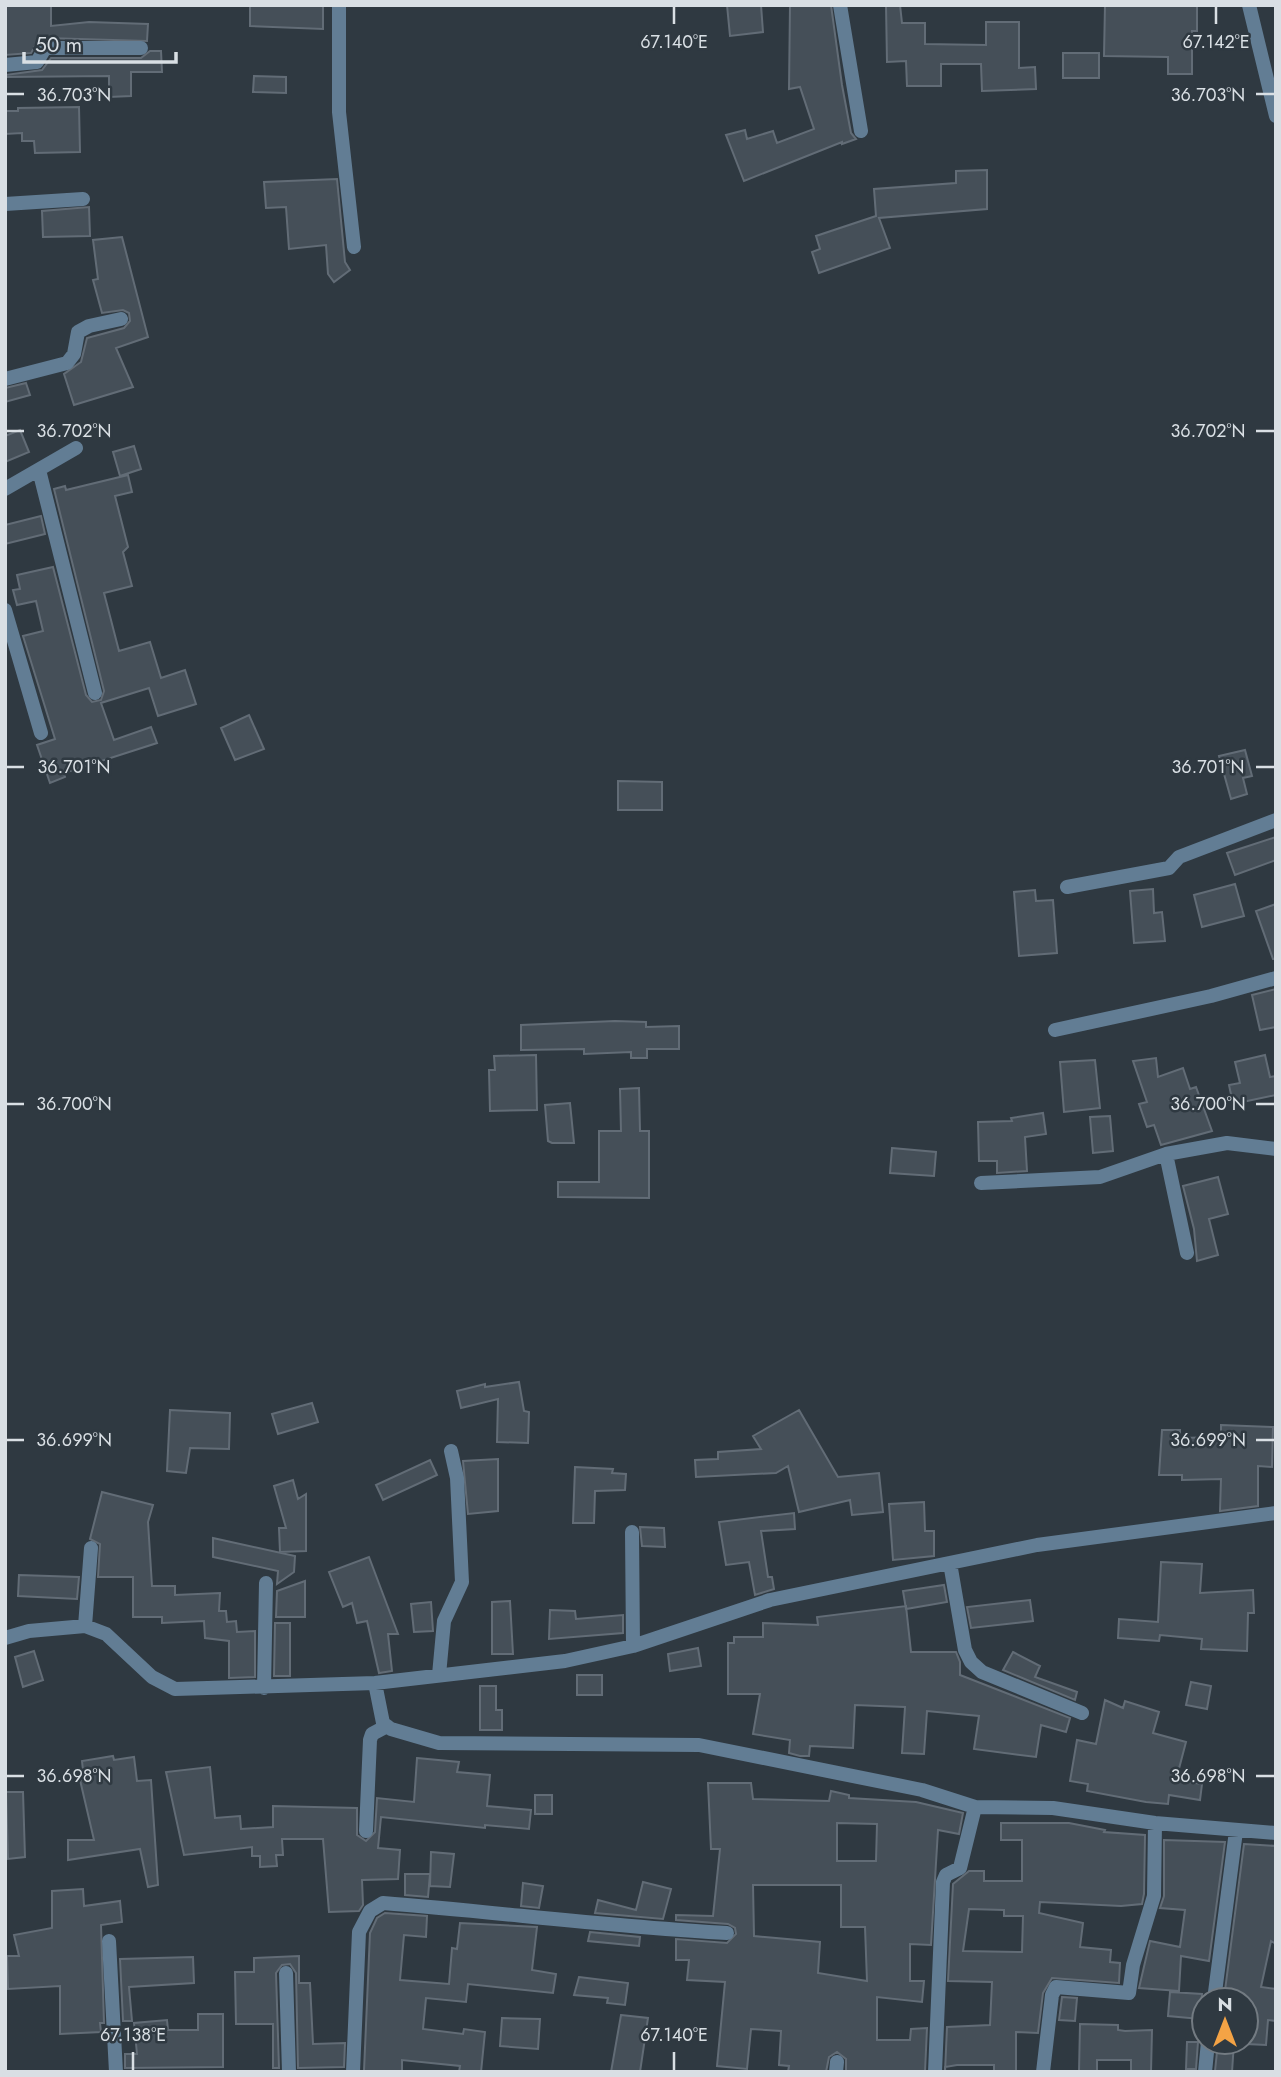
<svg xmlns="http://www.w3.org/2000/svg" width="1281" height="2077" font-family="Jost,sans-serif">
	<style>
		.building { fill: #454f58; stroke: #626c76; stroke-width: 2; fill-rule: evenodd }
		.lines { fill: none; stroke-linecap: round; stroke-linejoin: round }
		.minor { stroke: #627d94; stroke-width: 14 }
		.ticks { fill: none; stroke: #d9dfe4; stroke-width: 2.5 }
		.ticks-label { font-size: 18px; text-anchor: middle; fill: #d9dfe4; stroke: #2f3941; stroke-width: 5; stroke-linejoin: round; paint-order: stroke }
	</style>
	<rect width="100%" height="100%" fill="#2f3941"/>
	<path class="building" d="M5 5H51V26L89 22 148 24 147 41 45 38 37 43 31 53 5 55Z
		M250 5H323V29L250 26Z
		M727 5H761L763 32 730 36Z
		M790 5H831L842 85 851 133 856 139 842 144V142L744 181 726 135 745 130 747 139 773 131 777 143 814 129 800 87 789 89Z
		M886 5H900L902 23H925V44L986 45V22H1019V68L1035 67 1036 89 982 91 981 64H941V86H907L906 61 887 62Z
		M1105 5H1197V31H1192V74H1168V57L1104 56Z
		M150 51H161L162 72H131V96L109 97V76L5 77V75L42 70 51 58H141Z
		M1063 53H1099V78H1063Z
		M254 76 286 77V93L253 92Z
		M79 107 80 152 35 153 34 141H22V133L5 134V111H18V108Z
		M987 170V209L879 218 890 248 819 273 812 252 820 249 816 236 876 216 874 189 956 183V171Z
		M337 179 345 262 350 270 334 282 328 274 326 245 289 249 286 207 266 208 264 182Z
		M89 207 90 236 43 237 42 211Z
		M122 237 148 337 116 348 133 387 74 405 64 374 81 362 87 338 124 328 130 321 129 313 123 310 102 313 93 280 98 279 93 240Z
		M26 383 30 395 5 402V388Z
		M20 430 29 452 5 462V436Z
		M134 446 141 469 120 476 113 452Z
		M128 475 132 492 115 496 128 547 123 552 132 586 104 593 119 651 150 642 161 678 185 670 196 704 158 716 149 688 101 703 114 740 151 727 157 743 64 773 65 777 50 783 37 745 55 739 23 636 43 631 36 601 17 605 13 590 20 589 17 575 53 567 86 695 92 702 101 700 104 691 54 489 65 486 66 490Z
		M41 516 45 534 5 544V525Z
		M249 715 264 749 235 760 221 728Z
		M1245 750 1252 776 1243 778 1247 794 1231 799 1219 756Z
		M618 781 662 782V810H618Z
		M1276 837V860L1235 875 1227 853Z
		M1235 884 1244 916 1202 927 1194 895Z
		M1153 889 1154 913 1162 912 1165 941 1134 943 1130 891Z
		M1035 890 1036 901 1053 900 1057 953 1019 956 1014 892Z
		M1276 904V959H1273L1256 911Z
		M1276 989V1027L1260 1030 1252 995Z
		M615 1021 646 1022V1027L679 1026V1049H647V1058H631V1052L584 1054V1049L521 1050V1025Z
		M536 1055 537 1110 490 1111 489 1070H495L494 1056Z
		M1265 1055 1270 1077 1276 1076V1095L1233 1104 1229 1085 1240 1083 1235 1062Z
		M1156 1058 1158 1077 1183 1068 1190 1089 1196 1087 1212 1131 1161 1145 1154 1125 1147 1127 1139 1104 1147 1102 1133 1061Z
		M1095 1060 1100 1108 1064 1112 1060 1062Z
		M639 1088 640 1131H649V1198L558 1197V1182H599V1131H621L620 1089Z
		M570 1103 574 1143H552L548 1141 545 1105Z
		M1043 1113 1046 1134 1025 1137 1027 1171 997 1173V1161H979L978 1122 1012 1121 1011 1118Z
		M1110 1116 1113 1151 1093 1153 1090 1117Z
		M892 1148 936 1152 934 1176 890 1173Z
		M1218 1177 1228 1214 1209 1219 1218 1255 1197 1261 1194 1229 1183 1186Z
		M519 1382 524 1411 529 1412 528 1443 497 1442 498 1399 461 1408 457 1391 485 1384V1387Z
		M312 1403 318 1422 278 1434 272 1414Z
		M170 1410 230 1413 229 1449 190 1448 186 1473 167 1471Z
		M799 1410 838 1477 879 1473 883 1512 852 1515 850 1500 799 1512 788 1466 776 1473 696 1477 695 1460 718 1459V1452L761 1449 753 1436Z
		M1221 1425 1273 1427 1272 1467 1258 1466V1506L1220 1511 1221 1479 1182 1480V1475H1159L1162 1430H1180V1438L1221 1437Z
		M498 1459V1511L468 1514 463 1461Z
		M430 1460 437 1475 383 1500 376 1485Z
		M575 1467 613 1469 612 1473 626 1474 625 1490 595 1491 594 1523H573Z
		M293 1480 298 1499 306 1494V1551L280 1552 279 1528H286L274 1486Z
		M102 1492 153 1505 148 1522 152 1586H175V1595L220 1593 219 1611H226L227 1622 236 1621 237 1632 255 1631V1677L229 1678V1641L205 1638 204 1621 162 1623V1617H133V1577H98L100 1544 90 1539Z
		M924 1502 925 1531H934V1556L893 1560 889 1504Z
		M794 1513 795 1529 761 1531 768 1577H772L774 1589 755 1595 749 1562 726 1565 719 1522Z
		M640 1527 664 1528 665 1547 642 1546Z
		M213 1538 295 1556 294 1572 277 1584 278 1571 213 1557Z
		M369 1557 398 1634H388L392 1671 379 1673 367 1621 357 1623 352 1603 343 1607 329 1572Z
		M1161 1562 1202 1564 1200 1593 1253 1590 1254 1613H1248L1247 1651 1201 1649 1202 1639 1160 1635 1159 1641 1118 1638 1119 1619 1158 1622Z
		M19 1575 79 1577 77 1599 18 1596Z
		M305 1581V1617H276L277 1591Z
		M944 1585 947 1602 906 1609 903 1591Z
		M1030 1600 1033 1621 971 1628 967 1607Z
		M510 1601 513 1654H492V1602Z
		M431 1602 433 1631 414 1632 411 1604Z
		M906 1606 911 1652H956L960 1662V1675L1070 1718 1066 1732 1041 1725 1036 1757 974 1749 979 1716 927 1711 924 1754 902 1753 905 1707 855 1705 853 1748 810 1746 809 1756H800L789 1753 790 1740 753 1734 760 1694H728V1643H734V1637H763V1623L818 1625 817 1617Z
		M550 1610 575 1611 576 1619 623 1615V1633L549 1639Z
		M275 1623H290V1676H274Z
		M698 1648 701 1666 670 1671 668 1654Z
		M34 1651 43 1680 23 1687 15 1657Z
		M1013 1652 1040 1666 1035 1677 1077 1692 1075 1700 1003 1670Z
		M577 1675H602V1695H577Z
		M1191 1682 1211 1686 1207 1709 1186 1705Z
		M480 1686H496V1710H502V1730H480Z
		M1105 1700 1123 1708 1125 1701 1159 1712 1153 1733 1186 1742 1176 1780 1202 1784 1200 1800 1169 1795 1168 1804 1146 1802 1087 1791 1088 1784 1070 1781 1077 1740 1096 1744Z
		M113 1756 114 1760 134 1757 137 1781 151 1780 158 1885 148 1887 140 1849 68 1860V1840H94L80 1780H84L82 1761Z
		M417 1758 459 1762 457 1772 490 1775 487 1806 531 1810 529 1829 485 1825V1828L381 1817 378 1848 400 1850 398 1879 362 1880 363 1905 359 1911 329 1912 323 1839H282L283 1855H276L277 1866 260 1867V1856H252V1847L184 1855 166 1772 210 1767 215 1818 240 1816 241 1829 273 1827V1806L357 1808V1835L366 1841 375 1832 377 1798 414 1802Z
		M708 1783H751L753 1799 829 1801 831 1791 849 1795V1798L916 1802 963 1813 959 1834 938 1830 931 1945 910 1944V1981H924L922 2002 877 1997V2040H910L911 2029 927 2028 925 2072H846V2059L837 2052 829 2057 826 2072H788L789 2066 779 2065 781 2031 751 2029 747 2069 717 2066 725 1982 687 1980 689 1960H676V1939L727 1943 736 1934 735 1928 728 1924 676 1920V1915L713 1916 720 1849H711ZM837 1823 877 1824 876 1861H837ZM753 1885H841V1927H865L867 1981 818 1973 820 1942 754 1936Z
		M6 1792H23L25 1857 8 1859Z
		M535 1795H552V1814H535Z
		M1001 1823H1069L1105 1830 1104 1832 1145 1835 1144 1894 1142 1904 1121 1906 1040 1902 1039 1913 1083 1923 1080 1947 1111 1950 1110 1962 1120 1963 1119 1983 1052 1978 1043 1993 1038 2033 1016 2032V2072H994V2065H957L945 2067V2072L947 2027 990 2025 992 1982 948 1981 953 1884 969 1871H984V1881H1022V1840H1001ZM969 1909 1004 1910V1916H1023L1022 1952 963 1951Z
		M1164 1840 1225 1842 1209 1961 1181 1956 1179 1991 1139 1988 1150 1941 1180 1947 1185 1910 1160 1908 1164 1896Z
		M1244 1844 1276 1846V1944L1271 1941 1261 1987 1276 1989V2021L1268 2020 1266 2045 1246 2044V2000L1224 1998Z
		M431 1852 454 1854 450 1887 430 1886Z
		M405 1874H430L428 1897 405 1895Z
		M643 1882 671 1889 663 1919 595 1913 598 1900 636 1910Z
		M523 1883 543 1886 539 1908 521 1906Z
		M83 1889 84 1906 120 1901 122 1922 101 1925 104 2023H100L101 2032 60 2034V1986L8 1989 7 1956H19L14 1935 52 1928V1891Z
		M385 1913 427 1916 426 1937 404 1935 400 1980 449 1984 452 1948 457 1949 460 1923 537 1927 532 1970 556 1974 553 1993 468 1984 466 2002 426 1998 423 2029 463 2034 464 2029 485 2032 481 2072H459L460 2066 402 2060V2072L364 2071 370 1933 377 1918Z
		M590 1932 640 1937 639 1946 588 1941Z
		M299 1956V1983H310L313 2044 345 2043 344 2067 298 2068 296 1973 290 1964 282 1965 276 1973 279 2068H273V2024H236L235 1972H254V1958Z
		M193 1957 194 1983 129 1987 132 2021H123L120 1959Z
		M579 1977 628 1983 625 2005 607 2003 608 1998 574 1995Z
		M1170 1992 1202 1994 1200 2019 1168 2016Z
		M1062 1997 1077 1998 1075 2021 1059 2020Z
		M198 2014H223V2067L125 2068V2054H137L134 2023 167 2020 168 2030H198Z
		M621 2015 648 2018 640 2072H611Z
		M502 2018 540 2019 538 2049 500 2046Z
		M1080 2024 1118 2025V2030L1125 2031 1152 2030 1151 2072H1131V2060H1097V2072H1079Z
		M1187 2042H1198L1196 2069H1186Z
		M1218 2042H1234L1232 2072 1215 2071Z"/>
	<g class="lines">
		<path class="minor" d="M339 5V112L354 247
			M840 5 861 131
			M1249 5 1276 116
			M5 65 37 62 45 48H141
			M5 204 83 199
			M5 379 67 363 74 354 78 332 89 326 121 319
			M39 470 95 693
			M5 489 76 448
			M5 610 41 733
			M1067 887 1169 868 1179 857 1276 820
			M1055 1030 1211 996 1276 978
			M1166 1154 1187 1253
			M981 1183 1100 1177 1166 1154 1227 1143 1276 1149
			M632 1532 633 1646
			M950 1563 965 1650 971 1662 982 1672 1082 1713
			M85 1626 91 1548
			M5 1638 29 1631 85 1626 106 1634 152 1677 175 1689 375 1683 565 1661 633 1646 770 1600 1037 1545 1276 1513
			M439 1675 444 1621 462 1582 457 1478 451 1451
			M375 1683 383 1723 391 1729 439 1743 699 1745 922 1790 975 1807 1053 1808 1155 1823 1276 1833
			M264 1688 266 1583
			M366 1831 370 1740 372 1734 387 1726
			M109 1941 116 2072
			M286 1973 289 2072
			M1214 2000 1236 1831
			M353 2072 359 1932 370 1911 383 1903C498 1912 612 1927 727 1933
			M836 2072 837 2062
			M935 2072 943 1882 946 1875 960 1868 975 1807
			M1043 2072 1052 1995 1056 1987 1129 1993 1133 1965 1154 1896 1155 1823
			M1205 2072 1208 2042"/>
	</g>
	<path class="ticks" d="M674 7V24M1216 7V24M7 94H24M1256 94H1274M7 431H24M1256 431H1274M7 767H24M1256 767H1274M7 1104H24M1256 1104H1274M7 1440H24M1256 1440H1274M7 1776H24M1256 1776H1274M133 2052V2070M674 2052V2070"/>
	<g class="ticks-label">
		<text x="674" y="48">67.140°E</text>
		<text x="1216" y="48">67.142°E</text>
		<text x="74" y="101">36.703°N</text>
		<text x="1208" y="101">36.703°N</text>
		<text x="74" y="437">36.702°N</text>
		<text x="1208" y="437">36.702°N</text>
		<text x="74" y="773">36.701°N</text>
		<text x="1208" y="773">36.701°N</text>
		<text x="74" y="1110">36.700°N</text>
		<text x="1208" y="1110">36.700°N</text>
		<text x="74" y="1446">36.699°N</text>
		<text x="1208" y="1446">36.699°N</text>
		<text x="74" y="1782">36.698°N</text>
		<text x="1208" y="1782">36.698°N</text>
		<text x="133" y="2041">67.138°E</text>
		<text x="674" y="2041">67.140°E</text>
	</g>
	<rect width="1281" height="2077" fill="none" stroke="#d9dfe4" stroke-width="14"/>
	<g transform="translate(1225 2021)"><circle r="33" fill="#2f3941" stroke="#737b82" stroke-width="2"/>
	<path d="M0-5L12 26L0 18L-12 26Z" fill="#f4a345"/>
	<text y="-10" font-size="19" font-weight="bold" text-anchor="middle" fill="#d9dfe4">N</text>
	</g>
	<path d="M24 52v10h152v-10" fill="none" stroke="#d9dfe4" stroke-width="3.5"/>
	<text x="35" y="52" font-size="21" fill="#d9dfe4" stroke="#2f3941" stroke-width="5" paint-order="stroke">50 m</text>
</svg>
